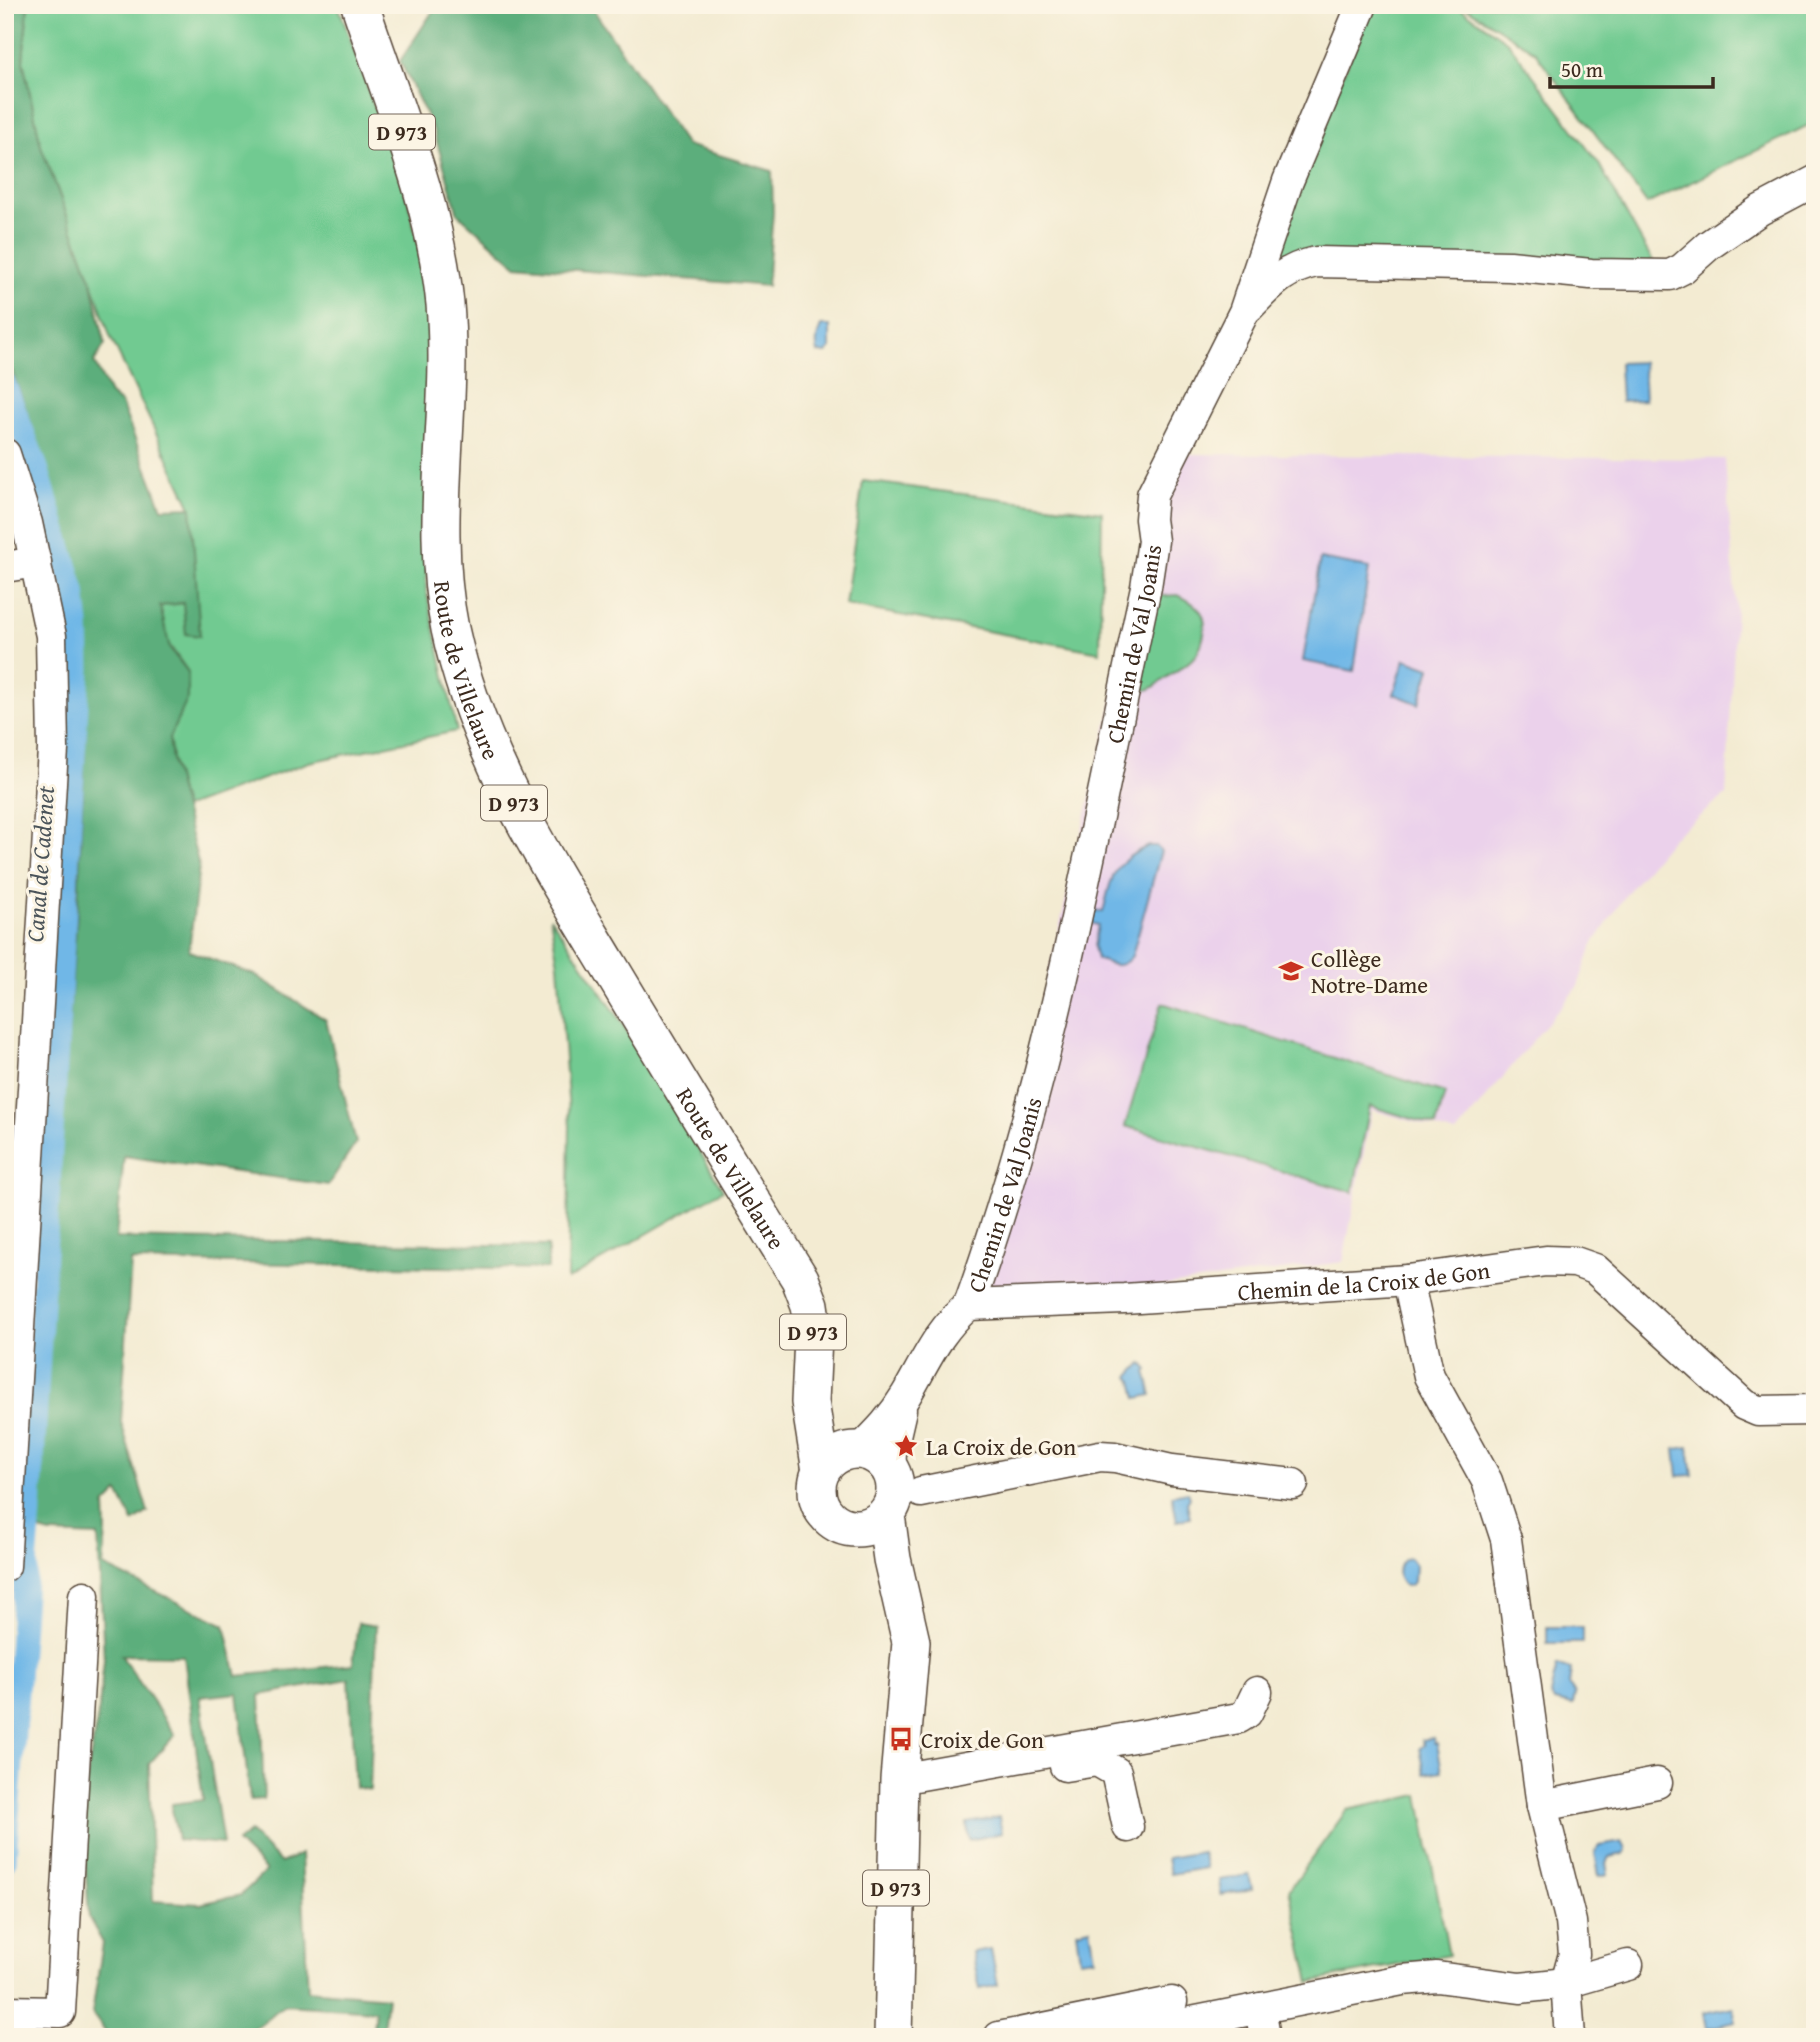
<svg xmlns="http://www.w3.org/2000/svg" width="1820" height="2042" font-family="'Gentium Book Plus',serif">
	<style>
		.built { fill: #ebd1eb }
		.green { fill: #71ca91; stroke: #567a58; stroke-width: 2 }
		.forest { fill: #5cae7b; stroke: #4c6c4c; stroke-width: 2 }
		.water { fill: #6fb7e7; stroke: #557082; stroke-width: 2 }
		.lines { fill: none; stroke-linecap: round; stroke-linejoin: round }
		.canal { stroke: #6fb7e7; stroke-width: 23 }
		.minor-casing { stroke: #574739; stroke-width: 33 }
		.major-casing { stroke: #574739; stroke-width: 40 }
		.minor { stroke: #fff; stroke-width: 30 }
		.major { stroke: #fff; stroke-width: 37 }
		.labels { text-anchor: middle; dominant-baseline: central; stroke-width: 6; stroke-linejoin: round; paint-order: stroke }
		.shield { fill: #fcf5e5; stroke: #75675a; stroke-width: 2 }
		.shield-label { font-size: 21px; font-weight: bold; fill: #3b2a1e }
		.street-label { font-size: 23px; fill: #3b2a1e; stroke: #fcf5e5 }
		.poi-label { font-size: 23px; fill: #3b2a1e; stroke: #fcf5e5; text-anchor: start }
		.water-label { font-size: 24px; font-style: italic; fill: #4b545a; stroke: #fcf5e5 }
	</style>
	<rect width="100%" height="100%" fill="#fcf5e5"/>
	<filter id="ink" filterUnits="userSpaceOnUse"><feTurbulence type="fractalNoise" baseFrequency=".0143" numOctaves="2"/><feDisplacementMap in="SourceGraphic" scale="14" xChannelSelector="R" yChannelSelector="G"/><feConvolveMatrix kernelMatrix="1 2 1 2 8 2 1 2 1" color-interpolation-filters="sRGB"/></filter>
	<filter id="wash" filterUnits="userSpaceOnUse"><feTurbulence type="fractalNoise" baseFrequency=".00686" numOctaves="4" result="noise"/><feDisplacementMap in="SourceGraphic" scale="28" xChannelSelector="R" yChannelSelector="G"/><feGaussianBlur stdDeviation="1.57" result="paint"/><feColorMatrix in="noise" values="0 0 0 0 0 0 0 0 0 0 0 0 0 0 0 0 0 1.4 0 .05"/><feComposite in="paint" operator="in"/></filter>
	<g filter="url(#wash)">
		<rect width="100%" height="100%" fill="#f3ebd2"/>
		<path class="built" d="M1178 454 1725 459 1736 610 1726 795 1672 838 1627 893 1592 946 1578 986 1456 1134 1372 1110 1343 1262 1152 1287 974 1292 1129 630Z"/>
		<path class="green" d="M28 5H338L409 204 433 312 426 590 457 731 309 762 184 808 173 766 169 738 188 672 168 643 160 606 184 603 191 507 110 336 92 282 41 146 23 61Z
			M1371 5H1456L1508 42 1599 164 1656 267 1265 269Z
			M1462 5H1815V122L1647 204 1535 52Z
			M863 481 1102 512 1100 652 845 605Z
			M1178 595C1201 606 1210 616 1202 642 1200 648 1198 653 1194 657 1187 665 1176 671 1167 677 1159 683 1149 693 1139 691L1152 606 1161 596Z
			M550 917 617 1015 723 1190 567 1280 570 1126 558 964Z
			M1162 1003 1445 1093 1436 1126 1370 1106 1353 1192 1125 1126Z
			M1419 1795 1449 1955 1310 1982 1289 1890 1347 1810Z
			M1243 2025 1251 2037H1209L1211 2032Z"/>
		<path class="forest" d="M5 5H28L23 61 41 146 92 282 105 344 94 362 110 394 121 403 162 508 191 507 200 636 186 634 183 603 160 606 170 649 188 672V698L169 738 173 766 199 866 189 951 255 975 326 1020 356 1143 328 1185 124 1156 116 1238 548 1246V1269L131 1261 121 1422 148 1512 133 1522 118 1492 105 1505 106 1532 103 1566 225 1625 237 1676 353 1664 358 1623 376 1626 370 1790 355 1787 349 1679 260 1695 264 1799 250 1800 238 1693 200 1697 223 1844 178 1840 171 1804 203 1800 184 1656 121 1655 175 1735 149 1764 153 1901 200 1904 241 1895 266 1871 237 1842 250 1832 281 1863 301 1854 308 1990 387 1997 382 2037H372L375 2011 284 2005 244 2037H109L92 2013 103 1943 89 1918 84 1843 86 1782 99 1709 104 1659 98 1536 50 1534 37 1530 48 1316 78 898 86 724V635L83 591 42 453 5 352Z
			M437 5H590L686 145 772 171 773 213 767 286 516 265 458 214 433 129 400 61Z"/>
		<path class="water" d="M821 326H830V349L826 353H818C815 343 817 335 821 326Z
			M1643 362 1645 400 1621 401 1619 363Z
			M1320 559 1369 568 1354 671 1303 661Z
			M1405 659 1430 668 1419 704 1394 694Z
			M1148 846H1156L1161 851 1132 956C1121 970 1112 965 1097 959L1094 947 1098 925 1087 922 1091 910 1103 912C1112 876 1112 863 1148 846Z
			M1142 1363 1148 1370 1146 1372 1152 1395 1137 1398 1133 1381 1129 1377Z
			M1689 1447 1693 1475 1678 1476 1675 1449Z
			M1188 1492 1190 1498 1187 1503 1190 1518 1177 1521 1172 1495Z
			M1410 1558 1415 1565 1414 1582 1410 1585 1405 1586C1396 1579 1396 1565 1405 1559Z
			M1547 1627H1583V1643H1547Z
			M1557 1666 1571 1669 1569 1685 1575 1694 1573 1705 1554 1701 1550 1694Z
			M1433 1738 1434 1743H1437L1442 1771 1425 1774 1420 1748 1424 1745 1422 1740Z
			M999 1817 1002 1833 969 1840 967 1823Z
			M1622 1842 1626 1849 1624 1854 1609 1857 1606 1863 1608 1874 1599 1876 1595 1853 1599 1846Z
			M1202 1852 1206 1868 1170 1874 1167 1858Z
			M1249 1875 1252 1889 1221 1895 1219 1880Z
			M1090 1928 1095 1958 1080 1960 1076 1931Z
			M991 1949 998 1985 980 1989 972 1952Z
			M1733 2007 1736 2022 1707 2028 1704 2013Z"/>
		<g class="lines">
			<path class="canal" d="M5 385 37 468 74 591 78 625 79 669 30 1510 5 1860"/>
		</g>
	</g>
	<g filter="url(#ink)">
		<g class="lines">
			<g class="minor-casing">
				<g id="minor">
					<path d="M1249 307C1271 284 1284 269 1316 262L1510 266 1591 274 1670 275 1682 269 1709 245 1760 210 1815 181"/>
					<path d="M5 454 27 523 51 636 53 749 5 1566"/>
					<path d="M5 567 36 562"/>
					<path d="M1408 1280 1429 1376 1487 1481 1506 1539 1542 1806 1571 1922 1574 1954 1566 1983 1570 2037"/>
					<path id="s1" d="M969 1305C1053 1073 1094 827 1146 587L1153 541 1150 519 1152 495 1244 312 1288 181 1362 5"/>
					<path id="s2" d="M860 1450C878 1432 893 1417 906 1395 925 1363 938 1330 969 1305L1124 1299 1408 1280 1546 1261 1575 1262 1595 1269 1744 1405 1758 1411 1815 1410"/>
					<path d="M890 1470 891 1453 901 1410"/>
					<path d="M921 1492 1100 1456 1115 1457 1172 1470 1293 1484"/>
					<path d="M1065 1766 1097 1761 1116 1772 1128 1827"/>
					<path d="M899 1779 1239 1718 1247 1713 1257 1692"/>
					<path d="M1542 1806 1657 1783"/>
					<path d="M1260 2008 1265 2037"/>
					<path d="M5 2011 60 2012 84 1596"/>
					<path d="M999 2037 1172 2002"/>
					<path d="M1116 2037 1402 1980 1437 1977 1520 1988 1566 1983 1628 1965"/>
				</g>
			</g>
			<g class="major-casing">
				<g id="major">
					<path id="s3" d="M360 5C392 102 435 201 445 304 454 412 428 522 450 629 477 753 544 858 609 966 672 1071 735 1175 800 1279L810 1305 812 1319 813 1337 810 1402 821 1471"/>
					<circle cx="856" cy="1489" r="39"/>
					<path d="M886 1515 892 1559 911 1642 899 1779 893 2037"/>
				</g>
			</g>
			<use href="#minor" class="minor"/>
			<use href="#major" class="major"/>
		</g>
	</g>
	<defs>
		<g id="school-bare" transform="scale(1.89)"><path d="M0-5L7-2L0 1L-7-2ZM-4 1L0 2.5L4 1V4Q0 6-4 4Z" fill="#c8321e" stroke="#fcf5e5" stroke-width="2.5" paint-order="stroke"/></g>
		<g id="sight-bare" transform="scale(1.89)"><path d="M0-6L1.8-2.2L6-1.7L2.9 1.2L3.7 5.4L0 3.3L-3.7 5.4L-2.9 1.2L-6-1.7L-1.8-2.2Z" fill="#c8321e" stroke="#fcf5e5" stroke-width="2.5" paint-order="stroke"/></g>
		<g id="bus-bare" transform="scale(1.89)"><path d="M-5-6H5V4H4V6H2V4H-2V6H-4V4H-5ZM-3.5-4V0h7V-4ZM-3.5 1.2v1.5H-2V1.2ZM2 1.2v1.5H3.5V1.2Z" fill="#c8321e" stroke="#fcf5e5" stroke-width="2.5" paint-order="stroke"/></g>
	</defs>
	<g fill-rule="evenodd">
		<use href="#school-bare" x="1291" y="971"/>
		<use href="#sight-bare" x="906" y="1446"/>
		<use href="#bus-bare" x="901" y="1739"/>
	</g>
	<g class="labels">
		<g class="shield">
			<rect x="369" y="114.5" width="66" height="35" rx="5"/>
			<rect x="481" y="785.5" width="66" height="35" rx="5"/>
			<rect x="780" y="1314.5" width="66" height="35" rx="5"/>
			<rect x="863" y="1870.5" width="66" height="35" rx="5"/>
		</g>
		<g class="shield-label">
			<text x="402" y="132">D 973</text>
			<text x="514" y="803">D 973</text>
			<text x="813" y="1332">D 973</text>
			<text x="896" y="1888">D 973</text>
		</g>
		<g class="street-label">
			<text stroke="none"><textPath href="#s1" startOffset="682">Chemin de Val Joanis</textPath></text>
			<text stroke="none"><textPath href="#s3" startOffset="681">Route de Villelaure</textPath></text>
			<text stroke="none"><textPath href="#s3" startOffset="1248">Route de Villelaure</textPath></text>
			<text stroke="none"><textPath href="#s1" startOffset="116">Chemin de Val Joanis</textPath></text>
			<text stroke="none"><textPath href="#s2" startOffset="578">Chemin de la Croix de Gon</textPath></text>
		</g>
		<g class="poi-label">
			<text x="1311" y="958">Collège<tspan x="1311" dy="26">Notre-Dame</tspan></text>
			<text x="926" y="1446">La Croix de Gon</text>
			<text x="921" y="1739">Croix de Gon</text>
		</g>
		<g class="water-label">
			<text transform="translate(40 864) rotate(-86)">Canal de Cadenet</text>
		</g>
	</g>
	<rect width="1820" height="2042" fill="none" stroke="#fcf5e5" stroke-width="28"/>
	<path d="M1550 77v10h163v-10" fill="none" stroke="#3b2a1e" stroke-width="3.5"/>
	<text x="1561" y="77" font-size="21" fill="#3b2a1e" stroke="#fcf5e5" stroke-width="5" paint-order="stroke">50 m</text>
</svg>
